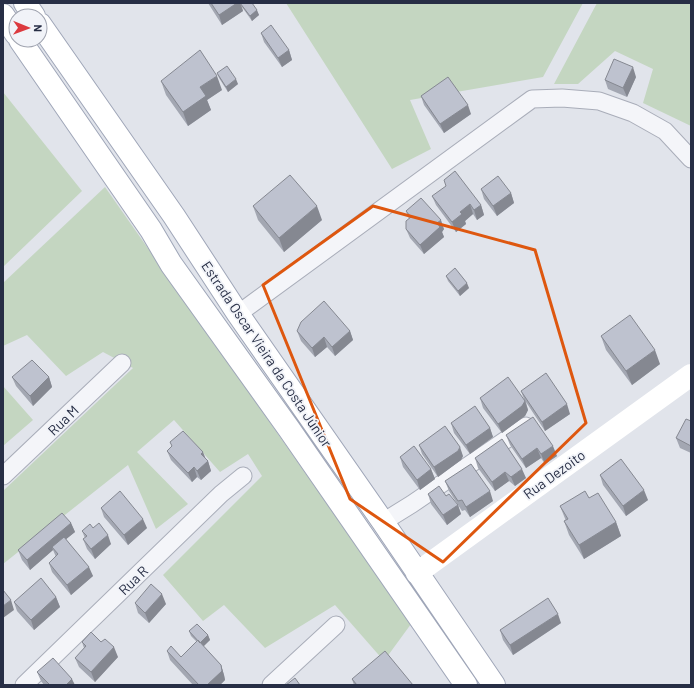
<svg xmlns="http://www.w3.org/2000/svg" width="694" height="688" font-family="Barlow,sans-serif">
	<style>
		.green { fill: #c4d6c1 }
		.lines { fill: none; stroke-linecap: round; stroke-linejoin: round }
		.minor-casing { stroke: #a9adb9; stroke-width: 19 }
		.primary-casing { stroke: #9fa6b8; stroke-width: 24 }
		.minor { stroke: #f4f5f9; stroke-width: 17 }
		.secondary { stroke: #fff; stroke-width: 22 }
		.primary { stroke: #fff; stroke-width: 22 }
		.wall { fill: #a3a7b2 }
		.shaded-wall { fill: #858891 }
		.building { fill: #bec2cf; stroke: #858891 }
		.marked { fill: none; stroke: #de570f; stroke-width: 3; stroke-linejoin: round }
		.labels { text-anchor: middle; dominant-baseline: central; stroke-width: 3.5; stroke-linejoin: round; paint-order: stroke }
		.street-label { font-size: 14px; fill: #272e45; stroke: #f1f3f8 }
	</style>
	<rect width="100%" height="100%" fill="#e1e4eb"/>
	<path class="green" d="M286 3H583L543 77 410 100 431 149 392 169Z
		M597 3H691V126L643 103 653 69 615 51 578 84H554Z
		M3 92 82 191 3 267Z
		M105 187 411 624 384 661 335 605 265 648 224 605 203 621 163 575 262 476 248 454 220 472 174 420 137 452 188 504 156 529 128 465 3 564V491L133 368 103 352 66 376 27 335 3 346V283Z
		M3 386 33 420 3 446Z"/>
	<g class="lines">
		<g class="minor-casing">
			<path id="minor" d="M238 314 532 99 562 98 599 101 633 113 665 131 691 159
				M3 476 122 363
				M383 522 412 504 526 426
				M24 685 221 494 243 476
				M271 685 336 625"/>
		</g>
		<g class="primary-casing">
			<path id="primary" d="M25 3 34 16
				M3 15 16 34
				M40 24 174 216 238 314 383 522 494 685
				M20 40 151 230 171 264 289 429 466 685"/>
		</g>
		<use href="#minor" class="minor"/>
		<path class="secondary" d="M417 573 691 375"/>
		<use href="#primary" class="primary"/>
	</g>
	<path class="wall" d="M208 3H252L259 15 252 21 242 7 243 11 222 25Z
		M261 33 289 50 292 60 282 67 264 42Z
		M217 73 238 84 228 92 219 78Z
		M636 77 627 97 608 89 605 80Z
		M161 81 222 90 207 100 211 110 188 126 166 95Z
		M421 96 471 114 444 133 424 105Z
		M481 189 511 193 514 203 497 216 484 199Z
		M432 196 481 205 484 215 477 220 473 214 465 221 466 224 456 232 436 205Z
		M253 206 322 220 284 252 258 220Z
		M406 211 444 229 442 232 444 237 424 254 410 238 406 229 409 219Z
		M446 276 469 288 460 296 448 281Z
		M297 331H350L353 340 335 356 327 347 315 357 301 341Z
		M601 336 660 364 632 385 606 350Z
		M12 377H49L52 387 33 406 16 386Z
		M521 391 570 414 545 431 526 402 528 410 525 416 502 433 483 408 480 398 524 399Z
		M691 421V453L680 448 676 438Z
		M451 423 490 428 493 437 470 454 454 433Z
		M506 435 557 456 545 464 541 458 526 468 510 445Z
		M170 442 206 459 208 461 211 471 201 480 197 477 192 482 171 460 167 451 172 446Z
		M419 445 463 456 461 460 438 477 422 454Z
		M400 457 431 469 435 479 420 490 403 467Z
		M475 458 526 478 515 486 509 481 495 491 478 468Z
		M600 475 648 500 626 516 603 485Z
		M445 481 493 501 470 517 465 510 462 511 449 491Z
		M428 494 446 496 458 505 461 514 447 525 431 504Z
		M589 498 616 522 621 536 584 559 569 535 564 521H566L560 506Z
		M101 508 147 528 128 545 104 517Z
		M71 523 75 532 66 539 93 576 71 595 52 572 49 563 56 557 53 550 30 570 22 560 18 550Z
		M93 528 111 544 95 559 87 549 83 539 85 538 82 531Z
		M56 597 60 607 34 630 17 611 14 602Z
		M135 603 166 604 149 623 138 613Z
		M561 623 513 655 503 640 500 630Z
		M189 631 208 635 210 640 203 646 221 665 224 675 225 680 220 685H193L170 660 167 651 181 657 197 642 191 636Z
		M82 642 118 657 95 682 79 667 75 658 84 648Z
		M37 672 75 685H44L41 681Z
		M352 679 413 685H354Z"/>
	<path class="shaded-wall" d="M237 3H240L243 11 222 25 219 15Z
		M257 10 259 15 252 21 250 16Z
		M289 50 292 60 282 67 278 58Z
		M633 67 636 77 627 97 623 88Z
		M217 76 222 90 207 100 211 110 188 126 183 112 200 87Z
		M236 79 238 84 228 92 226 87Z
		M468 105 471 114 444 133 440 124Z
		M511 193 514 203 497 216 493 206Z
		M470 204 473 214 465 221 466 224 456 232 452 222 460 212Z
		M481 205 484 215 477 220 474 210Z
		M317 206 322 220 284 252 279 238Z
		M441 220 444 229 442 232 444 237 424 254 420 245 437 223Z
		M467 283 469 288 460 296 458 291Z
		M350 331 353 340 335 356 332 347Z
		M324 337 327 347 315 357 312 348Z
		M655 350 660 364 632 385 626 371Z
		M49 377 52 387 33 406 30 396Z
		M525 401 528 410 525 416 502 433 498 424Z
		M567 404 570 414 545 431 542 422Z
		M490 428 493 437 470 454 466 445Z
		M553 446 557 456 545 464 541 454Z
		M460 447 463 456 461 460 438 477 434 467Z
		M537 448 541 458 526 468 522 459Z
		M203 452 207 462 208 461 211 471 201 480 197 471 201 454Z
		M194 467 197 477 192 482 188 473Z
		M431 469 435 479 420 490 417 480Z
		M522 469 526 478 515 486 511 477Z
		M505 472 509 481 495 491 492 482Z
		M644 490 648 500 626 516 623 506Z
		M490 491 493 501 470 517 466 507Z
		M458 505 461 514 447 525 443 515Z
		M143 519 147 528 128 545 124 535Z
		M616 522 621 536 584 559 579 545Z
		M71 523 75 532 54 549 52 547 53 550 30 570 27 560Z
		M108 535 111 544 95 559 91 549Z
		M89 567 93 576 71 595 67 585Z
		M162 594 166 604 149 623 145 613Z
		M56 597 60 607 34 630 31 620Z
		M11 600 14 610 3 618V606Z
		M558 614 561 623 513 655 510 645Z
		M208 635 210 640 202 648 200 643Z
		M114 647 118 657 95 682 91 672Z
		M221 665 224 675 225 680 220 685H207Z
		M72 679 75 685H66Z"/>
	<path class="building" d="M211 3H237L219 15Z
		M240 3H252L257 10 250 16Z
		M271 25 289 50 278 58 261 33Z
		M200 50 217 76 200 87 206 96 183 112 161 81Z
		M614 59 633 67 623 88 605 80Z
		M227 66 236 79 226 87 217 73Z
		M448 77 468 105 440 124 421 96Z
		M455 171 481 205 474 210 470 204 460 212 462 214 452 222 432 196 446 186 444 180Z
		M290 175 317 206 279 238 253 206Z
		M498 176 511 193 493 206 481 189Z
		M421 198 441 220 437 223 440 227 420 245 406 229V221L411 217 406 211Z
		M455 268 467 283 458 291 446 276Z
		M324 301 350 331 332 347 324 337 312 348 297 331 301 322Z
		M630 315 655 350 626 371 601 336Z
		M32 360 49 377 30 396 12 377Z
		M546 373 567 404 542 422 521 391Z
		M508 377 525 401 522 406 498 424 480 398Z
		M475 406 490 428 466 445 451 423Z
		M533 417 553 446 541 454 537 448 522 459 506 435Z
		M686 419 691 421V446L676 438Z
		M445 426 460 447 458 451 434 467 419 445Z
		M183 431 203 452 201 454 208 461 197 471 194 467 188 473 167 451 172 446 170 442Z
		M502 439 522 469 511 477 505 472 492 482 475 458Z
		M414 446 431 469 417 480 400 457Z
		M621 459 644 490 623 506 600 475Z
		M471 464 490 491 466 507 462 500 458 501 445 481Z
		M439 486 446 496 449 494 458 505 443 515 428 494Z
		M120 491 143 519 124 535 101 508Z
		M585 491 589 498 598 493 616 522 579 545 564 521 568 519 560 506Z
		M62 513 71 523 27 560 18 550Z
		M99 523 108 535 91 549 83 539 87 536 82 531 90 524 93 528Z
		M64 537 89 567 67 585 49 563 58 554 52 547Z
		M41 578 56 597 31 620 14 602Z
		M151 584 162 594 145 613 135 603Z
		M3 590 11 600 3 606Z
		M548 598 558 614 510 645 500 630Z
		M197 624 208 635 200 643 189 631Z
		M91 632 101 642 105 639 114 647 91 672 75 658 86 646 82 642Z
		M198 640 221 665 222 671 207 685H199L167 651 171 646 181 657Z
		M385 651 413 685H357L352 679Z
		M53 658 72 679 66 685H50L37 672Z
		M295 678 300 685H286Z"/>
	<path class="marked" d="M373 206 535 250 586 423 443 562 350 499 263 285Z"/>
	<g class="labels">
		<g class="street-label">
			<text transform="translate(267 354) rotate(56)">Estrada Oscar Vieira da Costa Júnior</text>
			<text transform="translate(63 420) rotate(-44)">Rua M</text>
			<text transform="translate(554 474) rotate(-36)">Rua Dezoito</text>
			<text transform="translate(133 580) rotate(-44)">Rua R</text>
		</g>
	</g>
	<rect width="694" height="688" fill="none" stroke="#272e45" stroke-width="8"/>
	<g transform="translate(28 28) rotate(91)"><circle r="19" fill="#f1f3f8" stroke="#a0a4b0"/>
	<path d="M0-3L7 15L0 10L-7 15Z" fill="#dc3a3f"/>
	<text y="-6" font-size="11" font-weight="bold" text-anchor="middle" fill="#272e45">N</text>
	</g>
</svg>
